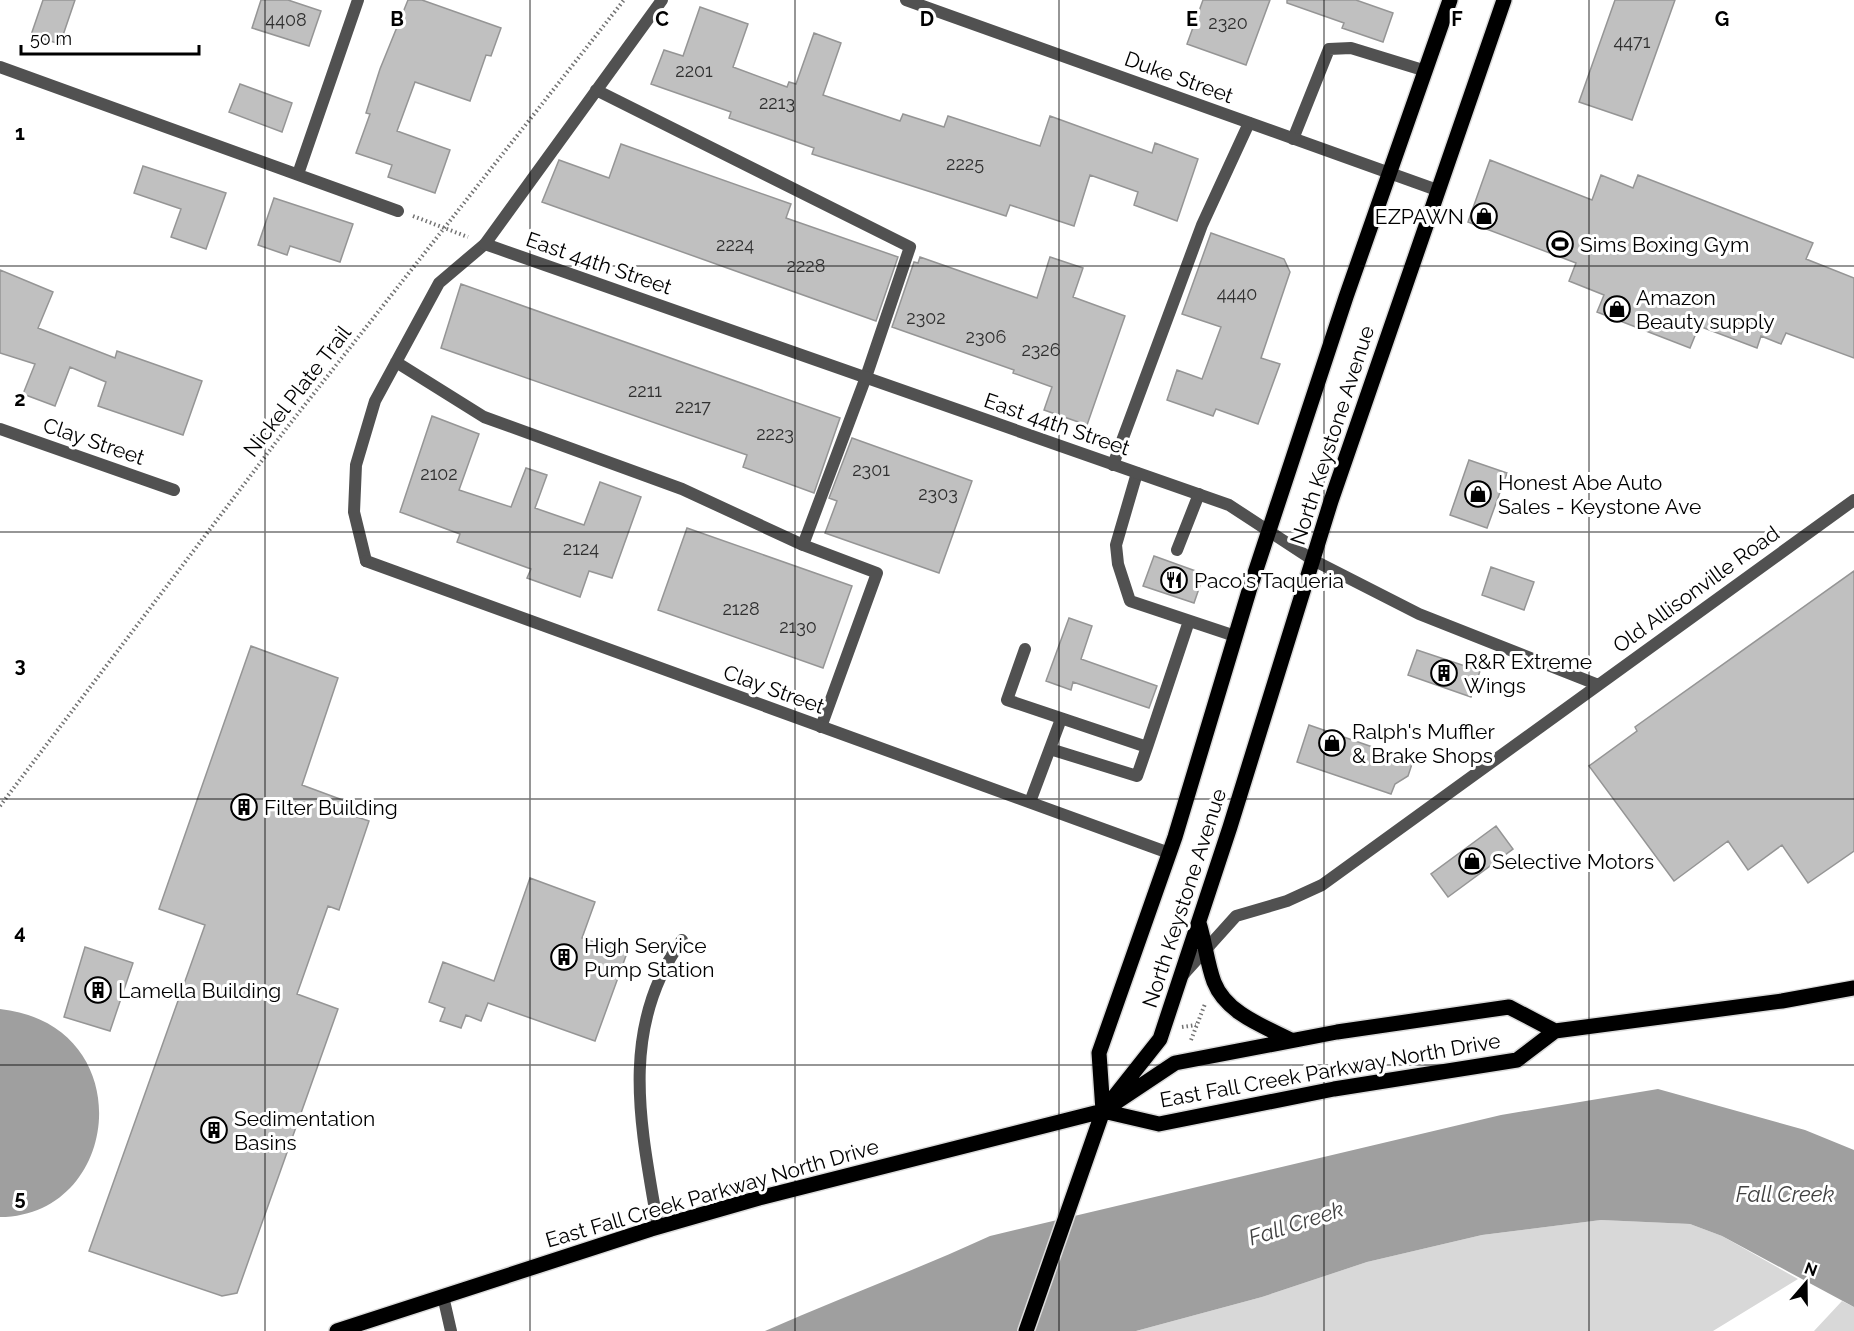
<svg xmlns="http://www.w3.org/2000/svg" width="1854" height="1331" font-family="Raleway,sans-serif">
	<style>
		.green { fill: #d8d8d8 }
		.water { fill: #9f9f9f }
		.building { fill: #c0c0c0; stroke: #959595; stroke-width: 1.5 }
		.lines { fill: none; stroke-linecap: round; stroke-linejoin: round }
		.primary-casing { stroke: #dbdbdb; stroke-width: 18 }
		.path { stroke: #737373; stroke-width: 4; stroke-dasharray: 1.5 3; stroke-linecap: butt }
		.service { stroke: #515151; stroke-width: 12 }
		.minor { stroke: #515151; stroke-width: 12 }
		.primary { stroke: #000; stroke-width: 15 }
		.grid { fill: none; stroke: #000; stroke-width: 1.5; stroke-opacity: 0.55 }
		.labels { text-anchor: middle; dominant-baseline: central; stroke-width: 6; stroke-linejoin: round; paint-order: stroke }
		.number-label { font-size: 18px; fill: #303030 }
		.street-label { font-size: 21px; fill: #000; stroke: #fff }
		.poi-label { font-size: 21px; fill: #000; stroke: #fff; text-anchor: start }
		.water-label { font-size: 22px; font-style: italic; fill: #404040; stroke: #fff }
		.grid-label { font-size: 20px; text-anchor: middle; font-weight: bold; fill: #000; stroke: #fff; stroke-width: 6; stroke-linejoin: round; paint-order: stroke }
	</style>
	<rect width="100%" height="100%" fill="#fff"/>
	<path class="green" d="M1601 1220 1690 1224 1722 1236 1798 1279 1713 1331H1136L1262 1297 1367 1262 1482 1235Z
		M1842 1301 1854 1307V1331H1814Z"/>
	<path class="water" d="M0 1009C141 1024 123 1216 0 1217Z
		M1658 1089 1805 1130 1854 1150V1307L1722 1236 1690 1224 1601 1220 1482 1235 1367 1262 1262 1297 1136 1331H765C840 1298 916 1270 990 1236L1501 1115Z"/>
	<path class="building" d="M43 0H75L60 44 31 35Z
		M261 0H288L321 11 309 46 252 28Z
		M408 0H422L501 28 491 56 486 55 470 101 415 82 397 131 450 150 435 193 388 177 392 165 356 153 370 114 366 113 380 69Z
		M1203 0H1270L1246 65 1187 44Z
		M1287 0H1356L1393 13 1383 42 1342 28 1344 23 1287 3Z
		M1615 0H1675L1632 120 1579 102Z
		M700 7 748 24 733 67 787 87 789 82 796 84 814 33 841 43 823 95 900 121 903 114 944 127 948 116 1040 146 1050 116 1152 153 1155 143 1198 159 1177 221 1134 205 1138 192 1090 175 1074 226 1010 205 1006 216 812 154 814 148 729 118 731 112 651 84 664 50 683 56Z
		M240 84 292 103 282 132 229 112Z
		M621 144 791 204 786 218 898 257 876 321 542 202 559 160 609 178Z
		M1490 160 1592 200 1601 175 1633 188 1638 175 1813 243 1806 259 1854 278V358L1786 333 1781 344 1761 336 1757 348 1699 326 1690 348 1597 312 1604 295 1569 281 1576 263 1468 222Z
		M143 166 226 193 206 249 171 237 181 209 134 193Z
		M274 198 353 224 340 262 290 246 287 255 258 245Z
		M1211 233 1284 259 1290 272 1261 358 1280 364 1258 424 1216 409 1213 416 1167 400 1177 370 1202 379 1221 327 1182 314Z
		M920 257 1037 298 1050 257 1083 268 1073 297 1125 316 1087 425 1044 410 1052 387 1013 373 1014 370 892 327 914 262 918 263Z
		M0 270 53 292 38 328 115 358 117 351 202 381 183 435 98 406 106 382 70 367 55 406 23 394 35 364 0 353Z
		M461 284 840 418 814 493 743 467 747 455 441 348Z
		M432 416 479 434 459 490 511 507 526 468 547 475 535 508 584 525 600 482 641 497 612 578 589 571 580 597 527 578 531 569 457 542 460 534 400 512Z
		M852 438 972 481 939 573 825 533 837 501 829 498Z
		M1469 460 1507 473 1487 528 1450 515Z
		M687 528 852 586 823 668 658 610Z
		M1154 556 1204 574 1194 603 1143 586Z
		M1491 567 1534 582 1524 610 1482 595Z
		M1854 571V851L1808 883 1782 845 1748 870 1728 841 1674 881 1589 766 1637 731 1635 727Z
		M1069 618 1092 626 1081 659 1157 686 1149 708 1073 682 1071 690 1046 681Z
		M251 646 338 678 302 785 348 802 345 813 369 821 339 910 328 906 297 994 338 1009 237 1293 222 1296 89 1251 205 925 159 909Z
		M1417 650 1480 671 1471 697 1408 675Z
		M1309 725 1413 761 1408 776 1395 784 1391 794 1297 762Z
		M1496 826 1513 849 1448 897 1431 874Z
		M530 878 595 902 582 938 627 953 595 1041 488 1003 481 1021 466 1015 461 1028 440 1021 445 1008 429 1002 443 962 494 981Z
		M85 947 133 963 110 1031 64 1017Z"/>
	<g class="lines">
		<g class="primary-casing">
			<path id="primary" d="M1199 923C1205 942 1207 963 1214 982 1226 1013 1263 1026 1291 1040
				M1103 1111 1099 1053 1175 837 1249 591 1346 297 1450 0
				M1103 1111 1159 1124 1334 1089 1517 1060 1555 1031 1782 1001 1854 988
				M337 1331 651 1229 759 1198 1103 1111 1175 1063 1337 1032 1509 1007 1555 1031
				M1026 1331 1103 1111 1160 1039 1230 827 1331 501 1504 0"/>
		</g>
		<path class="path" d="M413 216 468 237
			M0 806 289 425 624 0
			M1182 1027 1196 1025
			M1191 1040 1205 1004"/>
		<path class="service" d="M596 90 910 247 866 377 803 545 877 573 821 727
			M1293 139 1329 49 1351 48 1426 71
			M396 362 484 417 682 489 803 545
			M1113 465 1202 225 1249 123
			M1137 473 1116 545 1118 564 1130 601 1235 636
			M1177 550 1199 494
			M366 561 354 512 356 465 375 401 439 283 485 244 662 0
			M1025 649 1007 700 1147 747 1189 621
			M1050 749 1137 776 1147 747
			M1030 802 1061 719
			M658 1227C641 1127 618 1029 682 940
			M443 1296 451 1331"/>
		<path class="minor" d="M906 0 1437 190
			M0 67 398 211
			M298 174 358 0
			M485 244 1229 505 1313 560 1419 614 1596 684
			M0 429 174 490
			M366 561 1169 853
			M1182 976 1236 916 1287 901 1322 885 1854 500"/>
		<use href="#primary" class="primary"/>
	</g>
	<path class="grid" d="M265 0V1331M530 0V1331M795 0V1331M1059 0V1331M1324 0V1331M1589 0V1331M0 266H1854M0 532H1854M0 799H1854M0 1065H1854"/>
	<defs>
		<g id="shop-ring" transform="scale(1.35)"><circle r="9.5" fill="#fff" stroke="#000" stroke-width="1.5"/><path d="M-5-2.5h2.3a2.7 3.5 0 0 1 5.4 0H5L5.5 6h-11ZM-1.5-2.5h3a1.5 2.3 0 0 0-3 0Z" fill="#000"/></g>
		<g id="stadium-ring" transform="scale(1.35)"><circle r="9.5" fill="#fff" stroke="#000" stroke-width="1.5"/><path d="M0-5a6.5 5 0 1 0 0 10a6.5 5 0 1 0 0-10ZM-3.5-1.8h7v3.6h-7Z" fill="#000"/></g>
		<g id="restaurant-ring" transform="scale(1.35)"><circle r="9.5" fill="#fff" stroke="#000" stroke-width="1.5"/><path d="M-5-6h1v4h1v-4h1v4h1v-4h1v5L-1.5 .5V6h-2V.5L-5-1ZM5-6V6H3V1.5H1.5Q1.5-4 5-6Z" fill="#000"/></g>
		<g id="building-ring" transform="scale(1.35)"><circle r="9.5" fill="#fff" stroke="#000" stroke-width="1.5"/><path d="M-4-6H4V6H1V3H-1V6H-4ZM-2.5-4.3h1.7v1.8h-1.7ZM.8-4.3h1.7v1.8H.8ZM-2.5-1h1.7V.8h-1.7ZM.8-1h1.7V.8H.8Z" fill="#000"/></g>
	</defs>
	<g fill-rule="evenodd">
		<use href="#shop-ring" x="1484" y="216"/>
		<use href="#stadium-ring" x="1560" y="244"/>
		<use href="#shop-ring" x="1617" y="309"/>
		<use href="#shop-ring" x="1478" y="494"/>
		<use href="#restaurant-ring" x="1174" y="580"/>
		<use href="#building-ring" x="1444" y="673"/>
		<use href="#shop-ring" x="1332" y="743"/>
		<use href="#building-ring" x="244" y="807"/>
		<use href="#shop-ring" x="1472" y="861"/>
		<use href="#building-ring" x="564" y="957"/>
		<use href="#building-ring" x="98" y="990"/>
		<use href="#building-ring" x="214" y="1130"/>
	</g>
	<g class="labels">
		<g class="number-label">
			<text x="286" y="19">4408</text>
			<text x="1228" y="22">2320</text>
			<text x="1632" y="41">4471</text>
			<text x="694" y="70">2201</text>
			<text x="777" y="102">2213</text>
			<text x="965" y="163">2225</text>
			<text x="735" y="244">2224</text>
			<text x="806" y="265">2228</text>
			<text x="1237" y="293">4440</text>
			<text x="926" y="317">2302</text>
			<text x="986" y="336">2306</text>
			<text x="1041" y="349">2326</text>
			<text x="645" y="390">2211</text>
			<text x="693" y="406">2217</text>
			<text x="775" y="433">2223</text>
			<text x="871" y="469">2301</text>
			<text x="439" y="473">2102</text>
			<text x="938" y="493">2303</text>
			<text x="581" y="548">2124</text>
			<text x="741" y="608">2128</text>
			<text x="798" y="626">2130</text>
		</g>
		<g class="street-label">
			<text transform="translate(1179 77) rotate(20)">Duke Street</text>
			<text transform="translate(599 263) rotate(19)">East 44th Street</text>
			<text transform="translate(297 391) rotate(-52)">Nickel Plate Trail</text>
			<text transform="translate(1057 424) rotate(19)">East 44th Street</text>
			<text transform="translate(1332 435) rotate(-72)">North Keystone Avenue</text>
			<text transform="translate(94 441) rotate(19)">Clay Street</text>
			<text transform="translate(1696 589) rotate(-36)">Old Allisonville Road</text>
			<text transform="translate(774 689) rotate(20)">Clay Street</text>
			<text transform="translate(1184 898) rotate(-72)">North Keystone Avenue</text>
			<text transform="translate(1330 1070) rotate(-10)">East Fall Creek Parkway North Drive</text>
			<text transform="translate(712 1193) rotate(-16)">East Fall Creek Parkway North Drive</text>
		</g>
		<g class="poi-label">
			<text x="1464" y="216" text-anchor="end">EZPAWN</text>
			<text x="1580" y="244">Sims Boxing Gym</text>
			<text x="1636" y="297">Amazon<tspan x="1636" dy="24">Beauty supply</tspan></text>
			<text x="1498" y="482">Honest Abe Auto<tspan x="1498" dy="24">Sales - Keystone Ave</tspan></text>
			<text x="1194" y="580">Paco's Taqueria</text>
			<text x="1464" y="661">R&amp;R Extreme<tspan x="1464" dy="24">Wings</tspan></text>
			<text x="1352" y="731">Ralph's Muffler<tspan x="1352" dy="24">&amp; Brake Shops</tspan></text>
			<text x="264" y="807">Filter Building</text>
			<text x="1492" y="861">Selective Motors</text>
			<text x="584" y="945">High Service<tspan x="584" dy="24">Pump Station</tspan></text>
			<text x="118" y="990">Lamella Building</text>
			<text x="234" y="1118">Sedimentation<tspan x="234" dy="24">Basins</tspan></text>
		</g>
		<g class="water-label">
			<text x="1785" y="1194">Fall Creek</text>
			<text transform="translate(1296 1223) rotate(-18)">Fall Creek</text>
		</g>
	</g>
	<g class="grid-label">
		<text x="397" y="26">B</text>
		<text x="662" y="26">C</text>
		<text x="927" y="26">D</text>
		<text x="1192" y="26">E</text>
		<text x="1457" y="26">F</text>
		<text x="1722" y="26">G</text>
		<text x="20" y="140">1</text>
		<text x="20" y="406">2</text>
		<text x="20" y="672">3</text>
		<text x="20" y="939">4</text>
		<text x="20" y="1205">5</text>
	</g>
	<g transform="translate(1806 1283) rotate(20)" stroke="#ffffff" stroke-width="4.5" paint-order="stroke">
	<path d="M0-4.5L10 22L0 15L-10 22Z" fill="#000000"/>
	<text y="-9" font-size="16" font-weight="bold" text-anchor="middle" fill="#000000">N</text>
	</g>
	<path d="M21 45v9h178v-9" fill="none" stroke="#000000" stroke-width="3"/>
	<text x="30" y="45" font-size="18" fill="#000000" stroke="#ffffff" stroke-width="4.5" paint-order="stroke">50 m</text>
</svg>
